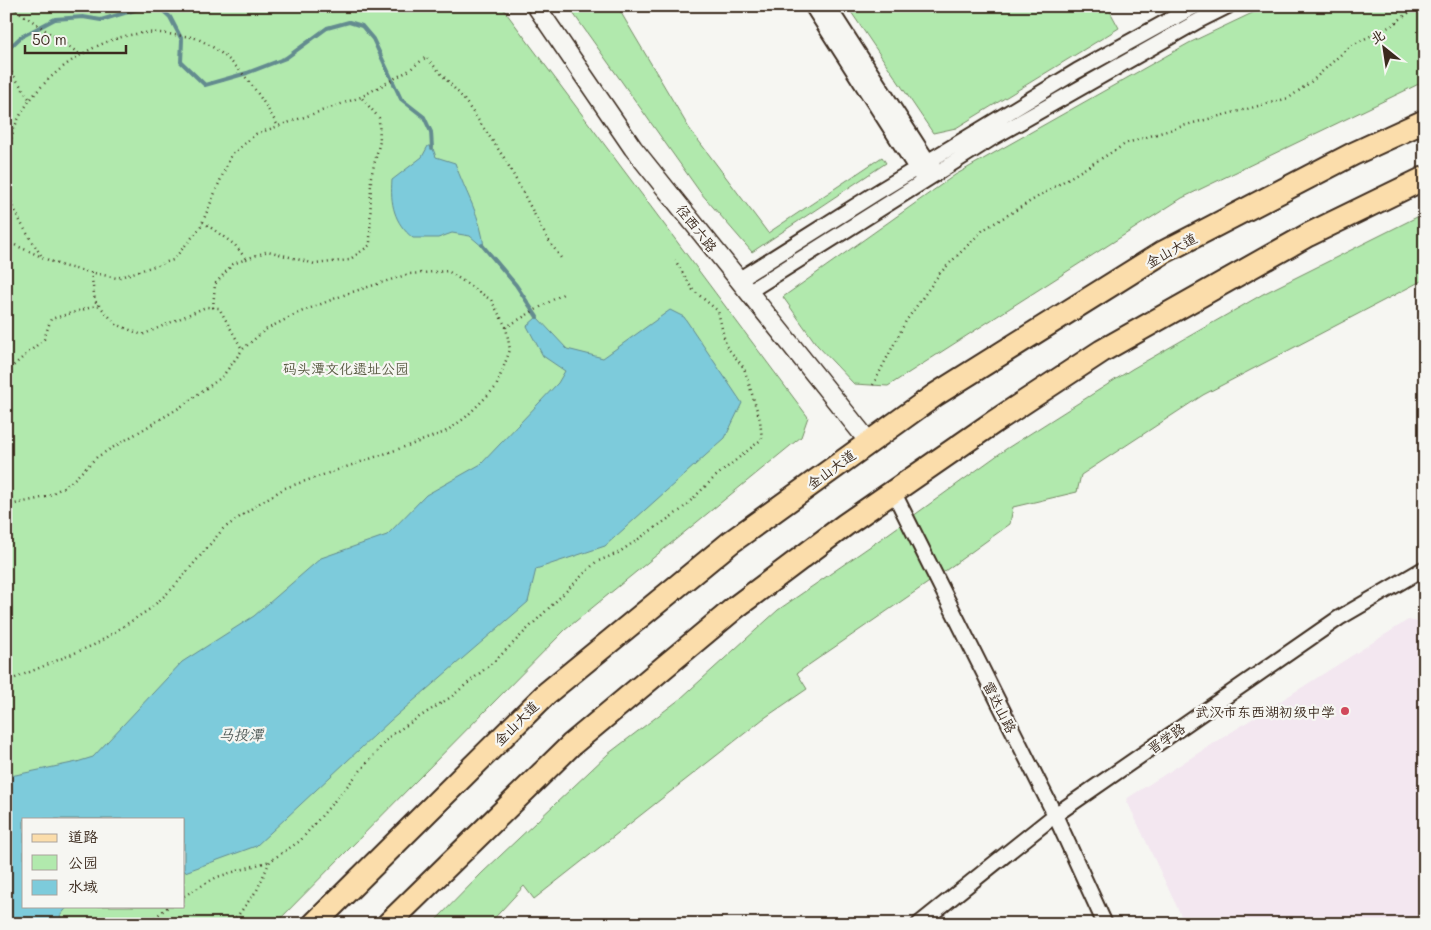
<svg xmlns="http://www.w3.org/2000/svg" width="1431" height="930" font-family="Mali,'LXGW WenKai TC',sans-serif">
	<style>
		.built { fill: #f3e7f0 }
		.green { fill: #b1e9ad; stroke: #768a66; fill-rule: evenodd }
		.water { fill: #7dcbdb; stroke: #638b8f }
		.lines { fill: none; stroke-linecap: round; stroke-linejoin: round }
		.stream { stroke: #638b8f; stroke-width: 4 }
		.minor-casing { stroke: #3b2a1e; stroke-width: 18 }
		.tertiary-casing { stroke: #3b2a1e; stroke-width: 21 }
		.primary-casing { stroke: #3b2a1e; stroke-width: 26 }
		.path { stroke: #3b2a1e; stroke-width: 2.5; stroke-dasharray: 1 4; stroke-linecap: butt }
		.minor { stroke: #f6f6f2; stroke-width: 14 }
		.tertiary { stroke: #f6f6f2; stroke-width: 18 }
		.primary { stroke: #fbddab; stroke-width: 22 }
		.poi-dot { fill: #d1495b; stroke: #f6f6f2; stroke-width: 2 }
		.labels { text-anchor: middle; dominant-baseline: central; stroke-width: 4.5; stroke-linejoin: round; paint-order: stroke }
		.street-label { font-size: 14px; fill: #3b2a1e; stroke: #f6f6f2 }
		.park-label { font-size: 14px; fill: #585a42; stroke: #f6f6f2 }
		.poi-label { font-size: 14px; fill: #3b2a1e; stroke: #f6f6f2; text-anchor: end }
		.water-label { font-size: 15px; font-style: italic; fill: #4f5a57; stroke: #f6f6f2 }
	</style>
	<rect width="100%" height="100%" fill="#f6f6f2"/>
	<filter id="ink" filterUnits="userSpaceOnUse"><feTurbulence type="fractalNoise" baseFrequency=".02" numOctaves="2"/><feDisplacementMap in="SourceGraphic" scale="10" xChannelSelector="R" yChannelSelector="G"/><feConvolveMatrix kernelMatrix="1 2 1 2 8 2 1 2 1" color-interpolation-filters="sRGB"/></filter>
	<g filter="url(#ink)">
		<path class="built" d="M1408 620 1425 623V924H1185L1126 799Z"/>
		<path class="green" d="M6 6H501L808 417 801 437 565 630 275 924H6ZM24 819H184V906H24Z
			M568 6H617L689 128 768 233 882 157 886 163 752 252 700 192Z
			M847 6H1107L1119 28 956 128 933 133Z
			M1267 6H1425V81L1182 198 888 386 854 384 817 345 783 297 955 175 1189 43Z
			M1425 213V279L1203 395 1081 475 1077 492 1013 507 1010 524 938 576 797 673 807 689 763 719 534 899 524 886 489 924H432L482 873 608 754 680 699 778 610 888 534 1006 449 1132 369 1263 294Z"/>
		<path class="water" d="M428 146H432L436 157 455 163C465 192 482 218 484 248L470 236 452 233 438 238H413C394 223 390 203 392 180L422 157Z
			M670 310 684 317 742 403 725 438 605 546 536 569 528 602 390 721 256 846 185 872 184 870V819H24V906H68L60 916 64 924H6V777L77 762 93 757 182 662 254 616 321 558 387 535 426 495 481 464 558 383 565 371 543 356 527 326 537 317 567 349 603 358Z"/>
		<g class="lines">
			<path class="stream" d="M158 6 170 17 182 40 181 62 205 85 247 73 286 58 327 28 349 22 362 26 373 39 401 99 424 117 431 132 432 148
				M6 51 21 37 55 19 83 17 101 20 148 6
				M482 245 516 285 537 317"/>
			<g class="minor-casing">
				<path id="minor" d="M812 6 921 176
					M828 6 933 169
					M738 280 876 193 1077 71 1195 6
					M748 292 994 137 1198 21 1228 6
					M893 491 1055 815 1105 924
					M919 924 1055 815 1339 618 1425 568"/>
			</g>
			<g class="tertiary-casing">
				<path id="tertiary" d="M536 6 633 148 869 442"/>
			</g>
			<g class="primary-casing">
				<path id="primary" d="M314 924 547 693 731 542 935 395 1162 253 1353 154 1425 121
					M388 924 571 745 736 607 845 525 994 422 1102 351 1308 235 1425 178"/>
			</g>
			<path class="path" d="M12 7 81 55
				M6 64 30 100
				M203 222 235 245 246 259
				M6 241 62 266 117 278 173 260 200 228 231 155 256 134 361 97 408 71 426 57 463 98 505 159 547 238 561 258
				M41 255C25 231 6 203 7 172 7 157 10 138 16 124 36 78 94 37 144 33 154 32 164 33 174 35 182 36 193 36 200 40 237 58 258 92 278 126
				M91 272 95 301 116 324 142 335 206 307 219 308 242 349
				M213 308 215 284 233 264 268 251 315 264 349 260 370 245 371 177 380 141 379 118 361 97
				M6 372 44 339 51 319 99 305
				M873 385 906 321 940 273 983 230 1127 143 1193 123 1289 98 1312 81 1350 46 1391 26 1418 6
				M6 506 46 497 69 484 97 457 179 408 222 377 243 349 265 330 298 313 349 293 409 274 448 271 491 300 506 327 563 294
				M6 682 96 644 150 609 173 588 223 529 258 504 285 488 413 444 445 432 465 418 496 387 510 350 506 327
				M184 896 217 877 270 861
				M147 924 169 906
				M228 924 239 914 257 890 270 861 300 841 391 735 451 697 497 659 596 562 618 553 681 510 715 477 762 439 760 420 744 368 726 346 718 311 693 290 675 260"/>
			<use href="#minor" class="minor"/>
			<use href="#tertiary" class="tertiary"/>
			<use href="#primary" class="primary"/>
		</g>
	</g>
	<circle class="poi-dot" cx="1345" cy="711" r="5"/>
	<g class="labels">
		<g class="street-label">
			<text transform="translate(697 228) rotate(52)">径西六路</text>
			<text transform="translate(1171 250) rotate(-29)">金山大道</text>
			<text transform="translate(831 469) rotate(-36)">金山大道</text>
			<text transform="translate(1000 707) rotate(63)">雷达山路</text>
			<text transform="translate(516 723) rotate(-45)">金山大道</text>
			<text transform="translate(1166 738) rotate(-35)">晋学路</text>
		</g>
		<g class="park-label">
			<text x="346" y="368">码头潭文化遗址公园</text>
		</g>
		<g class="poi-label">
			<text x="1335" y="711">武汉市东西湖初级中学</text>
		</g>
		<g class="water-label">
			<text x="241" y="734">马投潭</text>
		</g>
	</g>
	<rect width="1431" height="930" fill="none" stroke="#f6f6f2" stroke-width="25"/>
	<rect x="12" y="12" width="1406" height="905" fill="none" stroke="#3b2a1e" stroke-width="2" filter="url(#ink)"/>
	<rect x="22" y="818" width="162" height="90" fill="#f6f6f2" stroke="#aba49d"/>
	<rect x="32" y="834" width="25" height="8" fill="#fbddab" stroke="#aba49d"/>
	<text x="68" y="842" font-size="15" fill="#3b2a1e">道路</text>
	<rect x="32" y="855" width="25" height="15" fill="#b1e9ad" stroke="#aba49d"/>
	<text x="68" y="868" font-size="15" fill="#3b2a1e">公园</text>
	<rect x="32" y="880" width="25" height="15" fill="#7dcbdb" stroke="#aba49d"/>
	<text x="68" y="892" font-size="15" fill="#3b2a1e">水域</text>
	<g transform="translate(1384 48) rotate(330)" stroke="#f6f6f2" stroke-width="4" paint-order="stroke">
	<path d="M0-4L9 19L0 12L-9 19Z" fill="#3b2a1e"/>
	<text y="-8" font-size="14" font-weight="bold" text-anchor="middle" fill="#3b2a1e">北</text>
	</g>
	<path d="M25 45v8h101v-8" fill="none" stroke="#3b2a1e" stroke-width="2.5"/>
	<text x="32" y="45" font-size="15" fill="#3b2a1e" stroke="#f6f6f2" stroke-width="4" paint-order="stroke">50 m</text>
</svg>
